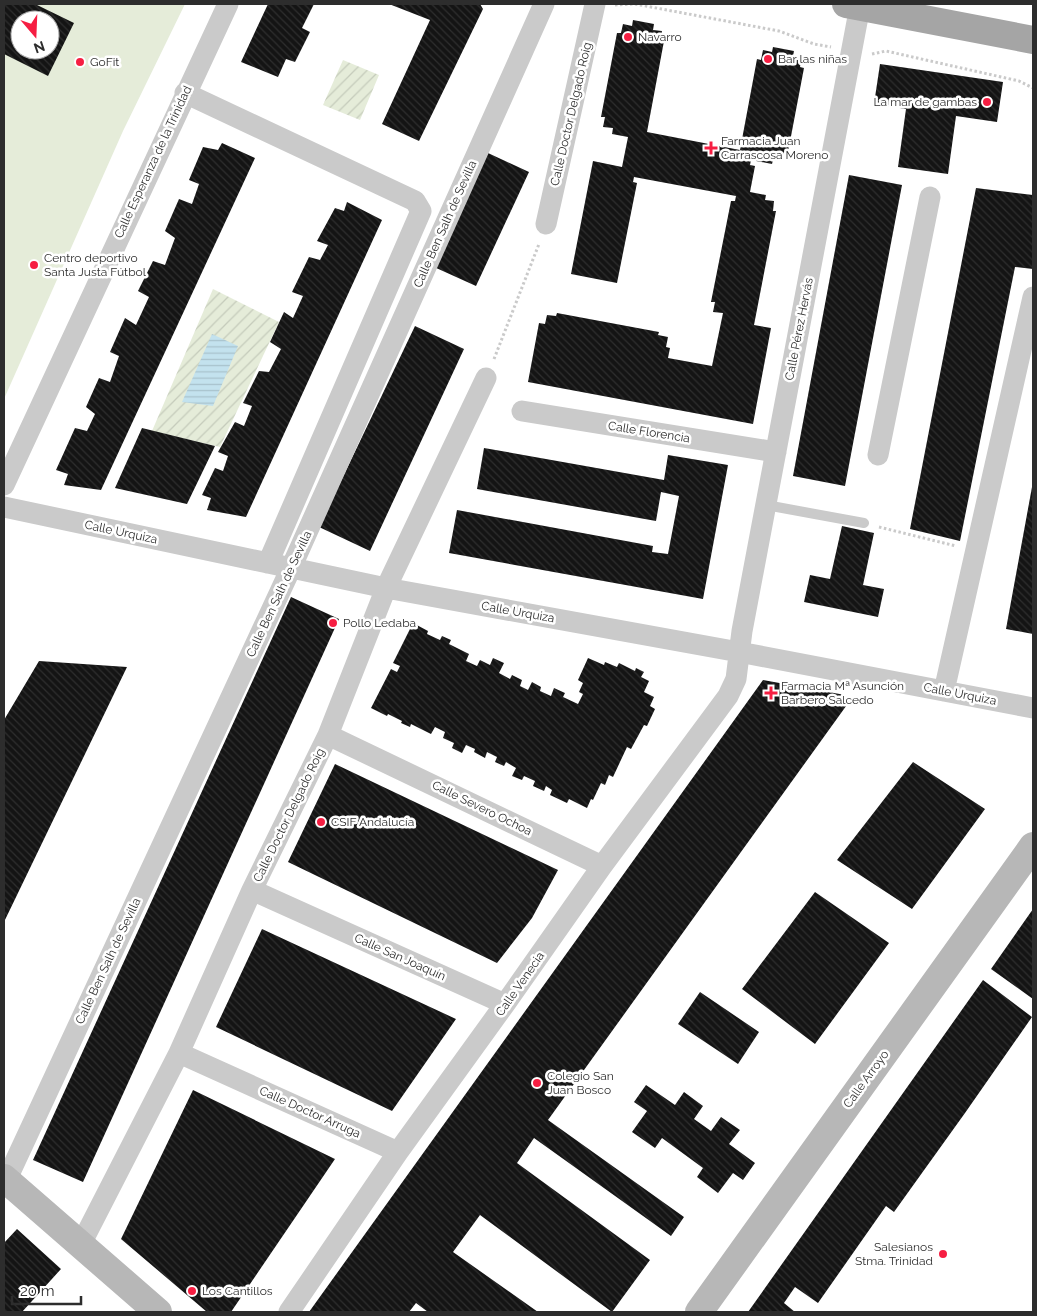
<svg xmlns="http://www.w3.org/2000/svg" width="1037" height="1316" font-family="Raleway,sans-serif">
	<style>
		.garden { fill: url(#garden-furrows) }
		.pitch { fill: #e5ecd9; fill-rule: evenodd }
		.water { fill: url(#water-rules) }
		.building { fill: url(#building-back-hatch); fill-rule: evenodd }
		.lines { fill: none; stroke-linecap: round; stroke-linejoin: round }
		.path { stroke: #cacaca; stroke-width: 3; stroke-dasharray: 2.5 2.5; stroke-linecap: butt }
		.lane { stroke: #cacaca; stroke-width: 10 }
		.street { stroke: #cacaca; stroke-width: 21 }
		.secondary { stroke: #b7b7b7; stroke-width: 28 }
		.primary { stroke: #a5a5a5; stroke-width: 28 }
		.poi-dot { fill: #f61e42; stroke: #fff; stroke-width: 2 }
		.labels { text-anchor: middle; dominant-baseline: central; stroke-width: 5; stroke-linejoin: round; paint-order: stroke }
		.poi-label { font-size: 12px; fill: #2d2d2d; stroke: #fff; text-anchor: start }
		.street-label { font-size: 12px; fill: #2d2d2d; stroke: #fff }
	</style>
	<defs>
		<pattern id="garden-furrows" width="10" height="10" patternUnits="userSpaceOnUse" patternTransform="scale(1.25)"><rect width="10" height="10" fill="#e5ecd9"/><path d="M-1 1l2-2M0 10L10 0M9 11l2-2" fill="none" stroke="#c5cbbb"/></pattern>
		<pattern id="water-rules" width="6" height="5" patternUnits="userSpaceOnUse" patternTransform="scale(1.25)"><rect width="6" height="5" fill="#c3e2ee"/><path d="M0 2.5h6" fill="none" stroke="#a8c2cc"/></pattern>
		<pattern id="building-back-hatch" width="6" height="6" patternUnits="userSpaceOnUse" patternTransform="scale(1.25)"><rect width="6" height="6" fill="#141414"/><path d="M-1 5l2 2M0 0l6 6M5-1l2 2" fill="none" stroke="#2e2e2e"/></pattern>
	</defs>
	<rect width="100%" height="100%" fill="#fff"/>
	<path class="garden" d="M343 60 379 75 360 120 323 105Z
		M213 289 279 322 220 447 152 431Z"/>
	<path class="pitch" d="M4 4H185L123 131 4 399ZM20 20H50V50H20Z"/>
	<path class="water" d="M212 334 238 346 213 406 182 402Z"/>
	<path class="building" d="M4 4H35L74 23 48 76 4 54ZM20 20H50V50H20Z
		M268 4H314L302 28 310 32 295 62 286 59 278 77 241 62Z
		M389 4H480L483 9 419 141 382 124 430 20Z
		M633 20 654 24 653 30 662 31 661 41H664L647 132 740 150 757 59 761 60 763 50 772 52 773 47 794 51 793 56 802 58 800 67 804 68 788 152H784L782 161 773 160 772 164 751 160 750 165 755 166 750 192 766 195 765 200 774 201 773 211H776L754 325 771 328 753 424 528 382 539 323 545 324 547 315 556 316 557 313 659 332 658 335 668 337 666 347 670 348 668 358 712 366 723 313 713 312 715 302H711L731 201H735L736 196 634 177 633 182 637 183 617 283 571 274 593 161 622 167 628 137 612 134 613 128 603 127 605 117H601L617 33H621L623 24 632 26Z
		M880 64 1003 82 997 122 956 116 948 174 898 167 906 109 874 104Z
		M222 143 255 158 101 490 64 485 68 474 56 470 75 428 87 431 95 414 86 407 99 378 110 382 119 356 110 352 125 318 136 325 149 297 138 291 153 261 165 265 175 238 165 231 179 199 192 204 199 184 189 180 203 147 218 150Z
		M488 153 529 172 476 286 434 267Z
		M849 175 902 185 845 486 793 476Z
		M976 188 1033 195V269L1015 267 960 541 910 529Z
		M347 202 382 220 246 517 207 510 211 498 202 495 215 468 223 471 228 456 218 452 235 422 244 426 252 406 243 403 259 371 269 372 281 349 270 342 284 312 293 318 303 296 292 292 309 257 320 260 328 245 317 241 335 208 344 211Z
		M415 326 464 349 370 551 319 527Z
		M142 428 215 446 187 504 115 488Z
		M484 448 664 480 668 455 728 465 703 599 449 553 457 510 653 546 652 552 668 554 679 496 661 492 656 521 477 489Z
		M1032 487H1033V634L1006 629Z
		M842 526 874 533 863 585 884 589 878 617 804 602 810 575 830 579Z
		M291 597 339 619 83 1182 33 1160Z
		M413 623 428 631 427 634 440 640 442 636 451 640 449 644 469 654 466 661 477 666 480 660 490 665 493 658 504 663 499 673 510 679 512 675 522 680 520 686 528 690 532 682 541 687 540 691 551 696 554 688 565 693 563 697 578 704 583 694 579 692 583 683 578 680 588 658 604 665 605 662 617 667 619 663 635 671 636 668 644 672 641 677 649 681 644 692 654 697 650 706 655 709 647 726 644 725 631 749 627 747 613 777 609 775 605 785 601 783 593 800 591 799 587 808 569 799 567 803 550 795 552 790 546 786 544 791 533 786 535 781 524 776 522 780 512 776 516 768 506 762 504 766 495 762 497 757 487 752 485 758 474 752 475 749 466 745 462 753 452 748 454 743 443 738 445 732 435 727 431 734 411 724 410 727 401 723 402 721 388 714 387 716 371 708 391 669 397 672 400 666 393 663Z
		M39 661 127 667 4 922V720Z
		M763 680 845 695 849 702 548 1120 684 1217 671 1236 534 1138 517 1163 650 1260 612 1312 480 1215 453 1252 538 1312H428L416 1303 409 1312H309Z
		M913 762 985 809 912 909 837 860Z
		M335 764 558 870 532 918 497 963 288 862Z
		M815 892 889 943 815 1044 742 989Z
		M1033 909V999L991 969Z
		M262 929 456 1019 392 1111 216 1027Z
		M983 980 1032 1017 965 1113 894 1212 886 1206 818 1303 795 1287 784 1303 795 1312H748Z
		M700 992 759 1032 738 1064 678 1024Z
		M646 1085 675 1105 684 1092 703 1106 694 1119 711 1131 721 1117 740 1130 729 1144 755 1163 743 1180 733 1173 718 1193 697 1177 703 1168 662 1138 655 1148 632 1132 647 1111 634 1102Z
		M193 1090 335 1159 231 1312H207L121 1239Z
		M17 1229 61 1269 22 1312H4V1243Z"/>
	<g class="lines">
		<path class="path" d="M615 5 635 4 779 31 814 44 831 47
			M872 54 886 51 1019 81 1033 88
			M494 359 539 244
			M879 527 956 546"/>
		<path class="lane" d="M766 505 864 523"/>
		<path class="street" d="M185 93 415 201 421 211 268 563
			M546 224 595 4
			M522 411 776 452
			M878 455 930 197
			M4 485 228 4
			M4 507 386 588 739 652 1033 708
			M944 691 1033 297
			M328 735 602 866
			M252 890 505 1004
			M179 1053 398 1152
			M6 1181 291 568 544 4
			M80 1246 179 1053 252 890 328 735 386 588 486 378
			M289 1312 398 1152 505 1004 602 866 728 696 736 679 742 631 860 6"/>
		<path class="secondary" d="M4 1178 158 1312
			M699 1312 1033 846"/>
		<path class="primary" d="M846 4 1033 40"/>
	</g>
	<g class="poi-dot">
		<circle cx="628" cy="37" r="5"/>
		<circle cx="768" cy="59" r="5"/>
		<circle cx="80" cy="62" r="5"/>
		<circle cx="987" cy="102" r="5"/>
		<path d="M708.5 140.5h5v5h5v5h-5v5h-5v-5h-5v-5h5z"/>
		<circle cx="34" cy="265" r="5"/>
		<circle cx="333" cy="623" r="5"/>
		<path d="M768.5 685.5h5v5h5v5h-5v5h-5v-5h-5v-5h5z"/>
		<circle cx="321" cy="822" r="5"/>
		<circle cx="537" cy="1083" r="5"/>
		<circle cx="943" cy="1254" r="5"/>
		<circle cx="192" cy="1291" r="5"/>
	</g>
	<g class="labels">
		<g class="poi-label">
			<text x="638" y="37">Navarro</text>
			<text x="778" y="59">Bar las niñas</text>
			<text x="90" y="62">GoFit</text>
			<text x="977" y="102" text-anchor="end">La mar de gambas</text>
			<text x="721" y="141">Farmacia Juan<tspan x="721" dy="14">Carrascosa Moreno</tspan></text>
			<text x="44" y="258">Centro deportivo<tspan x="44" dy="14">Santa Justa Fútbol</tspan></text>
			<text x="343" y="623">Pollo Ledaba</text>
			<text x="781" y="686">Farmacia Mª Asunción<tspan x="781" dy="14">Barbero Salcedo</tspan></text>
			<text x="331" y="822">CSIF Andalucía</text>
			<text x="547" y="1076">Colegio San<tspan x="547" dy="14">Juan Bosco</tspan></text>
			<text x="933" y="1247" text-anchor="end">Salesianos<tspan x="933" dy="14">Stma. Trinidad</tspan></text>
			<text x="202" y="1291">Los Cantillos</text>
		</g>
		<g class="street-label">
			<text transform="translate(571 114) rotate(-77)">Calle Doctor Delgado Roig</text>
			<text transform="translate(153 162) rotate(-65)">Calle Esperanza de la Trinidad</text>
			<text transform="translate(445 224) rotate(-66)">Calle Ben Salh de Sevilla</text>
			<text transform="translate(799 329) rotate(-79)">Calle Pérez Hervás</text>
			<text transform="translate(649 432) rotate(9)">Calle Florencia</text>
			<text transform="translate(121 532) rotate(12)">Calle Urquiza</text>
			<text transform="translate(279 594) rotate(-65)">Calle Ben Salh de Sevilla</text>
			<text transform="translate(518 612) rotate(10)">Calle Urquiza</text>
			<text transform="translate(960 694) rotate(11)">Calle Urquiza</text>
			<text transform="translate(482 808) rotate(26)">Calle Severo Ochoa</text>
			<text transform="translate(289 815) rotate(-64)">Calle Doctor Delgado Roig</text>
			<text transform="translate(400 957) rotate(24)">Calle San Joaquín</text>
			<text transform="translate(108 961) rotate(-65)">Calle Ben Salh de Sevilla</text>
			<text transform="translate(520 984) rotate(-55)">Calle Venecia</text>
			<text transform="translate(866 1079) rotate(-54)">Calle Arroyo</text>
			<text transform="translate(310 1112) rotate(24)">Calle Doctor Arruga</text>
		</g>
	</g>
	<rect width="1037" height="1316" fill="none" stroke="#2d2d2d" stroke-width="10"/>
	<g transform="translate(35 35) rotate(161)"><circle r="24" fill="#ffffff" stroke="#ababab"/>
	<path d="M0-4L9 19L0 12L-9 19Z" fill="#f61e42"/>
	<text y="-8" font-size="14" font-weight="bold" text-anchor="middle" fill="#2d2d2d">N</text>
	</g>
	<path d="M12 1296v8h69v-8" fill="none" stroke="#2d2d2d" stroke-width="2.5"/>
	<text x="20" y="1296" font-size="15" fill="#2d2d2d" stroke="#ffffff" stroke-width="4" paint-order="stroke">20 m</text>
</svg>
